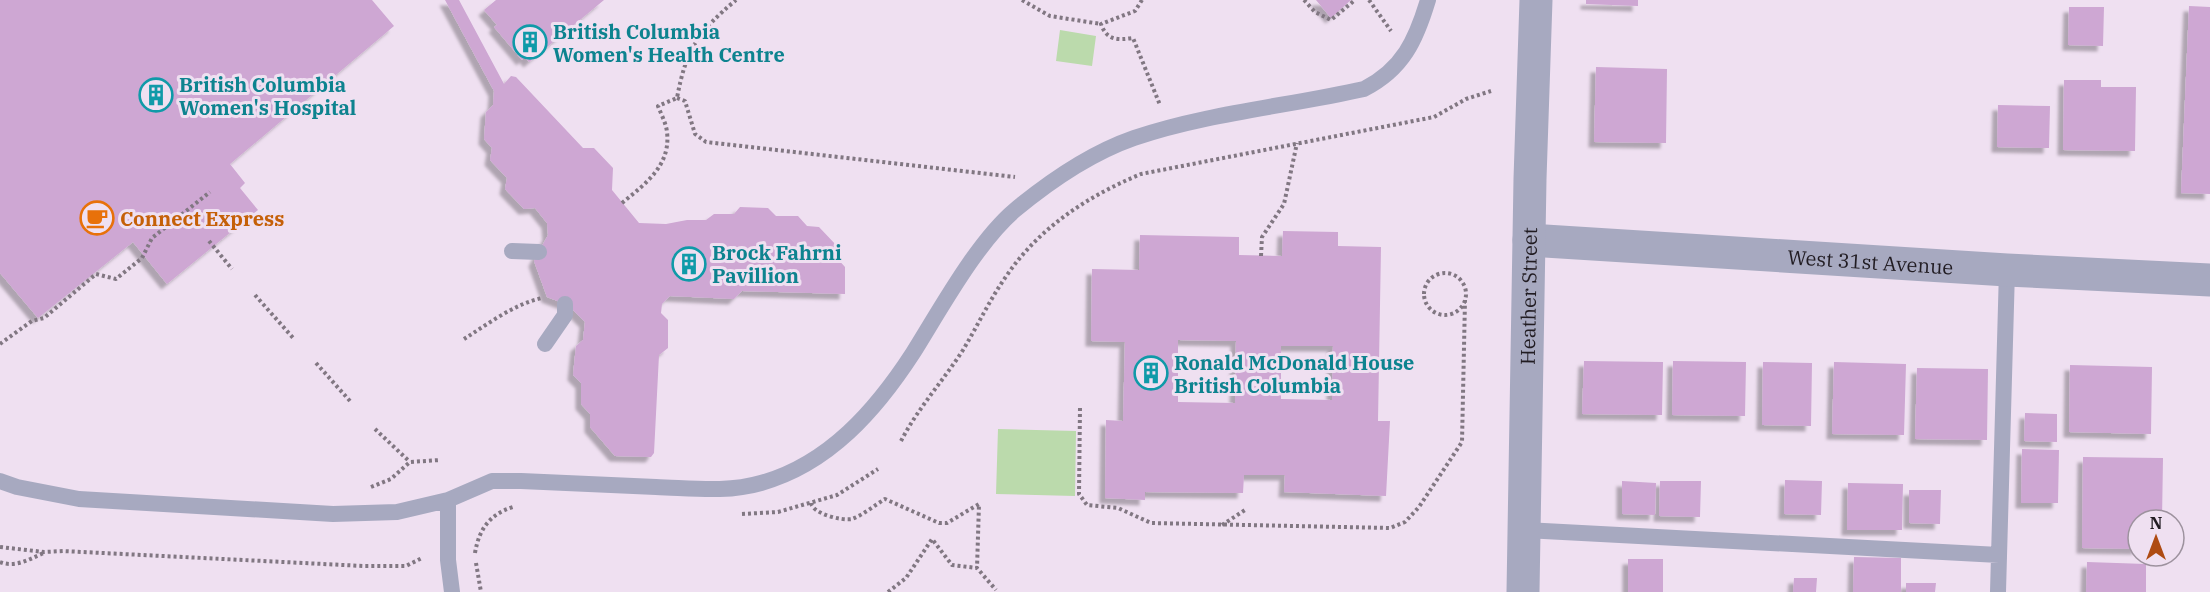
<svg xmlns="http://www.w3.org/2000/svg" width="2210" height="592" font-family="'IBM Plex Serif',serif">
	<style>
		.green { fill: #bbdaac }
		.building { fill: #cea7d3; fill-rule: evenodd; filter: url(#shadow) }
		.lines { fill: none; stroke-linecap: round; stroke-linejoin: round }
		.path { stroke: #817782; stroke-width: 4; stroke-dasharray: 3 3; stroke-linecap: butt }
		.service { stroke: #a7a9c0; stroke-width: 16 }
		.minor { stroke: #a7a9c0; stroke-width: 33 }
		.labels { text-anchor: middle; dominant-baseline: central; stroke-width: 6; stroke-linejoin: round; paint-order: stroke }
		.culture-label { font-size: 20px; font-weight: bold; fill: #0d838f; stroke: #efe0f1; text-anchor: start }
		.food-label { font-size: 20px; font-weight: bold; fill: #c56008; stroke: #efe0f1; text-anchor: start }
		.street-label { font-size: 20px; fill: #211c22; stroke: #efe0f1 }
	</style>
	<defs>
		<filter id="shadow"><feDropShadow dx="-5.5" dy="5.5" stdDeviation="1.5" flood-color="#0004"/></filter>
	</defs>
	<rect width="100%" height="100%" fill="#efe0f1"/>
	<path class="green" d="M1060 30 1096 36 1092 66 1056 61Z
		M998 429 1076 431 1075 496 996 494Z"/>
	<path class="building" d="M0 0H372L394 26 230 164 245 183 240 188 258 210 167 284 133 242 38 318 0 273Z
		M445 0H459L504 84 511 76 516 77 583 148H594L613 168 612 190 639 223 666 224 687 220H706L714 214H734L740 207 768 208 776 216H798L807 226 819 227 837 246 836 257 845 267V294L742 291 734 299 670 296 662 304 661 313 668 320V348L659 355 654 453 651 457 615 456 590 427V414L581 404V383L573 375 576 346 583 340 585 322 568 305 547 297 534 261 548 235 547 223 535 208 524 209 505 189 507 178 490 160 492 148 484 139 486 112 493 105 494 91Z
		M496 0H604L529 62 525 57 522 60 494 27 497 25 484 10Z
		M1316 0H1351L1331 18Z
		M1586 0H1638V6L1586 4Z
		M2189 6 2210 7V194L2181 193Z
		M2069 7H2104L2103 46 2068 45Z
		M1596 67 1667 69 1666 143 1594 142Z
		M2064 80H2101V87H2136L2135 151 2063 150Z
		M1998 105 2050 106 2049 148 1997 147Z
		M1283 231 1338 232V246L1381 247 1378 421H1390L1386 496 1284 492 1285 475H1244L1243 493 1145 492V500L1105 498 1106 420 1123 421 1125 342 1091 341 1092 269 1139 270 1140 235 1239 237V255L1282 256ZM1178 340 1236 341 1235 403 1178 402ZM1281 346H1333L1332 400 1281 399Z
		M1584 361 1663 362 1662 415 1582 414Z
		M1673 361 1746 362 1745 416 1672 415Z
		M1763 362 1812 363 1811 426 1762 425Z
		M1834 362 1906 364 1904 435 1832 434Z
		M2070 365 2152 367 2151 434 2069 432Z
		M1917 368 1988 369 1987 440 1915 439Z
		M2025 413 2057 414V442L2024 441Z
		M2022 449 2059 450 2058 503H2021Z
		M2083 457 2163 458 2162 520H2138V549L2082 548Z
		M1785 480 1822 481 1821 515 1784 514Z
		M1622 481 1656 483 1655 515 1622 514Z
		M1660 481H1701L1700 517 1659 516Z
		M1848 483 1903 484 1902 530H1847Z
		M1909 490H1941L1940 524 1909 523Z
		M1854 557 1901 558V592H1853Z
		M1628 559H1663V592H1628Z
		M2087 562 2146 564V592H2086Z
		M1794 578H1817L1816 592H1793Z
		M1906 583H1936L1935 592H1906Z"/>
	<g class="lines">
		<path class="path" d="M1022 0 1050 16 1101 24
			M1142 0 1135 11 1101 24C1107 41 1118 40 1133 38L1160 105
			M1304 0 1315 12 1331 20 1355 0
			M1369 0 1391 31
			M677 98 685 101 695 134 706 142 1015 177
			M622 203C645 184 671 166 667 132 666 123 661 114 658 106L677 98C686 49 698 32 736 0
			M209 241 232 269
			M1261 256 1262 237 1284 204 1297 143
			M1424 294a21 21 0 1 1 42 0a21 21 0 1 1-42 0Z
			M255 295 294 339
			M464 339C488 324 514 304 542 298
			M0 344 32 321 44 318 96 274 116 279 142 258 152 238 210 192
			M316 363 350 401
			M1080 408 1079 494 1087 505 1118 508 1151 523 1390 528 1405 522 1419 507 1462 442 1465 300
			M375 429 410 462
			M901 441C918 408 943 381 963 350 978 325 990 299 1007 275 1040 227 1088 196 1141 174L1434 117 1466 99 1491 91
			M371 487 391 479 410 462 440 460
			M811 503C813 514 842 521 852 519 863 515 875 505 885 499L939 523H947L979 504 977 568
			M742 514 778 512 837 495 878 469
			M1222 525 1245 510
			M0 547 44 552 63 551 363 566H406L422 558
			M475 553C479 529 490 514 513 507
			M0 562C16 568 29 559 44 553
			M476 563 481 592
			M888 592 906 578 932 539 952 565 977 568 996 590"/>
		<path class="service" d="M512 251 539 252
			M545 344 565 315V304
			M0 481 17 487 79 499 333 514 397 512 448 500 492 481H521C566 483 611 485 656 487 691 488 727 493 761 483 829 464 876 410 913 353 940 310 977 242 1015 210 1050 181 1091 153 1134 138 1208 113 1289 106 1364 89 1403 69 1416 40 1428 0
			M448 500V560L452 592
			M1525 530 1999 555
			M1998 592 2007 270"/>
		<g class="minor">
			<path id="s1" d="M1529 240 2007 270 2210 280"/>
			<path id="s2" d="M1523 592 1530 179 1536 0"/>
		</g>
	</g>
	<defs>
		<g id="building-ring" transform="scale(1.725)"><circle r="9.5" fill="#efe0f1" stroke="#0f9aa8" stroke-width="1.5"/><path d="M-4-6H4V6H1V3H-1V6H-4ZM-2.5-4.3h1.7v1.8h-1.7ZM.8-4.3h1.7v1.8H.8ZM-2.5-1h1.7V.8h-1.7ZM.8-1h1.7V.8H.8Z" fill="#0f9aa8"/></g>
		<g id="cafe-ring" transform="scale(1.725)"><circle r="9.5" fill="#efe0f1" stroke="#e8710a" stroke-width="1.5"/><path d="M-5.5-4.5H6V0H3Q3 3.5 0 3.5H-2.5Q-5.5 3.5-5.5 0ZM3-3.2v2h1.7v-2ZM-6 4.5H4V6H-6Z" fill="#e8710a"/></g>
	</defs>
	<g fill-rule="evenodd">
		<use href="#building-ring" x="530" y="42"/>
		<use href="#building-ring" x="156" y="95"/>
		<use href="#cafe-ring" x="97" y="218"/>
		<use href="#building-ring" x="689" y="264"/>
		<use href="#building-ring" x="1151" y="373"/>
	</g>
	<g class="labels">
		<g class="culture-label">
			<text x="553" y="31">British Columbia<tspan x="553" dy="23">Women's Health Centre</tspan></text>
			<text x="179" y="84">British Columbia<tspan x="179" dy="23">Women's Hospital</tspan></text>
			<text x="712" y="252">Brock Fahrni<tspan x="712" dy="23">Pavillion</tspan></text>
			<text x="1174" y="362">Ronald McDonald House<tspan x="1174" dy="23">British Columbia</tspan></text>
		</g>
		<g class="food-label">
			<text x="120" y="218">Connect Express</text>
		</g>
		<g class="street-label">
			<text stroke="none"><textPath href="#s1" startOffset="342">West 31st Avenue</textPath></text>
			<text stroke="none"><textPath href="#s2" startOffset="296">Heather Street</textPath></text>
		</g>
	</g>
	<g transform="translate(2156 538)"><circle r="28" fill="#efe0f1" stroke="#9d929e" stroke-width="1.5"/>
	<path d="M0-4.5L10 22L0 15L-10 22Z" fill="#ae4b12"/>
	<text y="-9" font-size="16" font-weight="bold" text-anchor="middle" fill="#211c22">N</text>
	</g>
</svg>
